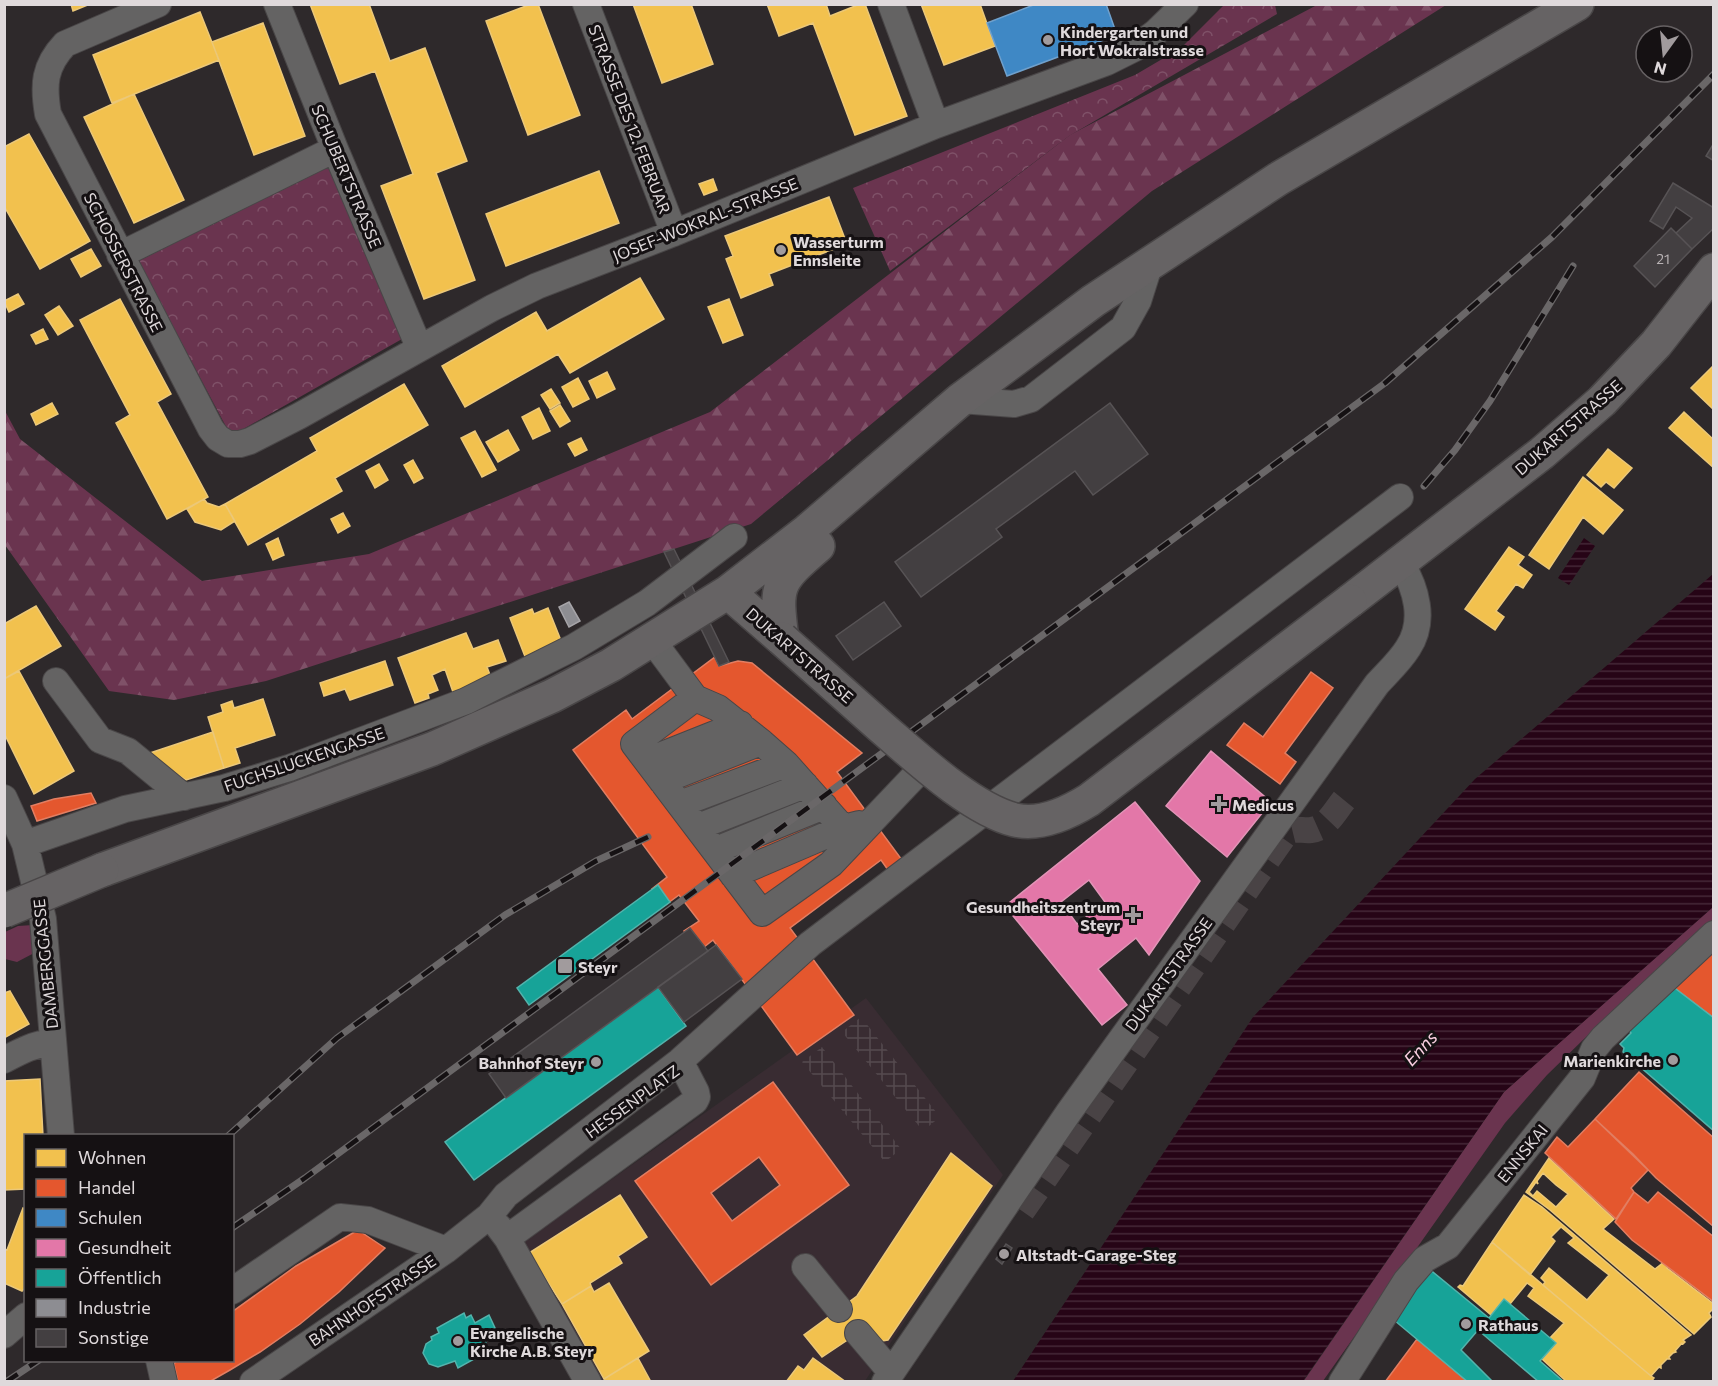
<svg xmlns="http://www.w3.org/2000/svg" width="1718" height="1386" font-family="Commissioner,sans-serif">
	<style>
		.built { fill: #392c32 }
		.industrial { fill: url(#industrial-grid) }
		.green { fill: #6a344f }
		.forest { fill: url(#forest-firs) }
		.park { fill: url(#park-crowns) }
		.water { fill: url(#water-rules) }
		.homes { fill: #f2c14e; stroke: #ecc878; stroke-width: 1.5; fill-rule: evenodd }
		.shops { fill: #e4572e; stroke: #e27e62; stroke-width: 1.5; fill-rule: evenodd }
		.schools { fill: #3f88c5; stroke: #6fa0cc; stroke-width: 1.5 }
		.health { fill: #e377a8; stroke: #e294b7; stroke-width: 1.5; fill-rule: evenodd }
		.public { fill: #17a398; stroke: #53b3ac; stroke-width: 1.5 }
		.industry { fill: #8d8d92; stroke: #a6a4a8; stroke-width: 1.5 }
		.building { fill: #433f41; stroke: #575355; stroke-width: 1.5 }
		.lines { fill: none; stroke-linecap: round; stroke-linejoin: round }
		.minor-tunnel { stroke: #494345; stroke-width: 26; stroke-dasharray: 26 13; stroke-linecap: butt }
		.minor-casing { stroke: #494647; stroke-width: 28 }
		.major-casing { stroke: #494647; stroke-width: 36 }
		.minor { stroke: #646363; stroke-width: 26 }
		.major { stroke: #666364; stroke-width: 33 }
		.rail-casing { stroke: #6a6768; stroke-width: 7 }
		.rail { stroke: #151113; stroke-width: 4.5; stroke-dasharray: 14; stroke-linecap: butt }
		.major-bridge-casing { stroke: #494647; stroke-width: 36; stroke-linecap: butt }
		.major-bridge { stroke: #666364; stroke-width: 33 }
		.poi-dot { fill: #a19b9d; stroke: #151113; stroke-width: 2 }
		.labels { text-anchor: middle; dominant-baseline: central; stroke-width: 6; stroke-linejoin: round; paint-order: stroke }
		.number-label { font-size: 14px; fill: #b8b2b4 }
		.poi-label { font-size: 16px; font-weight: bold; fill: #dfd9db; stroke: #151113; text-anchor: start }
		.street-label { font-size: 16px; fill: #dfd9db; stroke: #151113 }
		.water-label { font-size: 18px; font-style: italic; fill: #f9cfe1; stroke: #151113 }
	</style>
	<defs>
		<pattern id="industrial-grid" width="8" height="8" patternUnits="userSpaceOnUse" patternTransform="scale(1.5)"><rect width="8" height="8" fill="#392c32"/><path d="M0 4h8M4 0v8" fill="none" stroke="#554a4f"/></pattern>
		<pattern id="forest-firs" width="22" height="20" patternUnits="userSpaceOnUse" patternTransform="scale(1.5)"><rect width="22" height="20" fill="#6a344f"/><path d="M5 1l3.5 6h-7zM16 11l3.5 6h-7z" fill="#7f5168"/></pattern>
		<pattern id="park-crowns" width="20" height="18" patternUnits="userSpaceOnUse" patternTransform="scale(1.5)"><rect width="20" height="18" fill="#6a344f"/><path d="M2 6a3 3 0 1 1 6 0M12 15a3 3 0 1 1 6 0" fill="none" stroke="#7f5168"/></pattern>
		<pattern id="water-rules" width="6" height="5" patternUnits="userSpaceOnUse" patternTransform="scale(1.5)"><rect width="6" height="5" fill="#260416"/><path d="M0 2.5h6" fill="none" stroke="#452837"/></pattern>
	</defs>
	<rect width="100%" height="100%" fill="#2e292b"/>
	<path class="built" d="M866 998 1003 1175 865 1381H600L521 1244Z"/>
	<path class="industrial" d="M861 1017 940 1117 923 1131 842 1032Z
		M822 1047 901 1149 885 1162 802 1062Z"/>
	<path class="green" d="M1713 907V924L1586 1037 1547 1075 1505 1123 1323 1381 1303 1382 1504 1092Z
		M33 925 36 952 17 962 5 959V932L18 926Z"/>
	<path class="forest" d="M1317 5H1446L1152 191 751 524 266 681 174 700 109 691 5 545 4 409 20 439 202 581 369 554 710 412 1070 135Z"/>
	<path class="park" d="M1224 5H1275L1277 14 1069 136 890 271 853 188 1135 75 1181 48Z
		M330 166 402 339 231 436 138 261Z"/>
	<path class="water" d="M1584 538 1595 546 1569 585 1558 578Z
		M1713 574V907L1504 1092 1303 1381H1013L1253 1017 1475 779Z"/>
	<path class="homes" d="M71 4H90L73 11Z
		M310 4H369L390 61 425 48 467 161 436 173 475 280 424 299 381 186 413 174 375 71 340 84Z
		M531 4H538L580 115 528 135 486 21Z
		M633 4H691L713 64 662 83Z
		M767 4H826L830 16 860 4H865L907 116 855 135 813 23 779 36Z
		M921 4H980L995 46 944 65Z
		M200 12 219 60 112 103 93 55Z
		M263 23 305 136 254 155 212 42Z
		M134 94 184 200 134 223 84 117Z
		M29 134 90 241 40 269 4 206V147Z
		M599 171 619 223 506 266 486 214Z
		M713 179 717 190 704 195 699 184Z
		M829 197 847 244 769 274 773 285 741 298 726 259 733 256 725 236Z
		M91 249 101 266 81 277 71 259Z
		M640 278 664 319 570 373 558 354 465 407 442 366 536 312 547 331Z
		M18 294 24 304 9 312 4 301Z
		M120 299 171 394 157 402 208 497 167 519 116 423 130 415 80 320Z
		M729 299 743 335 723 343 708 307Z
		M59 306 73 326 58 335 45 315Z
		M43 329 48 339 36 344 31 335Z
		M1714 365V410L1691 388Z
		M607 372 615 389 597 398 589 381Z
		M578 378 589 399 573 407 562 387Z
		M404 384 428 425 335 478 342 491 248 545 225 504 317 451 310 438Z
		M551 389 560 403 550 409 541 395Z
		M52 403 58 414 36 425 31 414Z
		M560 405 570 421 560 427 550 411Z
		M539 408 550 431 533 439 522 417Z
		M1684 412 1714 440V468L1669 428Z
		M508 430 519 450 498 462 486 442Z
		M475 431 496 470 482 477 461 438Z
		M581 438 587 450 575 456 568 444Z
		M1608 449 1632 468 1614 488 1606 482 1601 487 1587 475Z
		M413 460 423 478 414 483 404 465Z
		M379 464 388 480 375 488 366 471Z
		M1583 477 1623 510 1603 534 1583 517 1549 569 1529 555Z
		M204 499 207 503 219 507 225 504 235 521 221 530 195 522 187 509Z
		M343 513 350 526 338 533 331 519Z
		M278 538 284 555 273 560 266 544Z
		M1509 547 1524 557 1518 565 1532 575 1523 588 1516 584 1496 611 1504 617 1495 630 1465 609Z
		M36 606 61 646 4 679V624Z
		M548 608 562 643 526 659 510 618 532 609 534 614Z
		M466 633 473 649 498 640 506 661 487 667 492 680 454 695 445 669 432 675 438 690 428 694 429 698 415 703 398 658Z
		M385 661 393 685 350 700 345 689 324 696 320 683Z
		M19 671 74 771 34 794 4 733V679Z
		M263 699 275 735 235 748 240 763 224 768 208 717 223 712 221 705 232 701 234 708Z
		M213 732 224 768 186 780 144 755Z
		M10 991 29 1024 4 1038V993Z
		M40 1079 43 1136H26V1189L4 1190V1081Z
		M951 1153 992 1186 888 1340 876 1342 867 1327 822 1357 804 1335 857 1296Z
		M1549 1158 1614 1219 1603 1229 1655 1269 1664 1262 1668 1266 1667 1268 1714 1304V1308L1709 1313 1711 1317 1694 1334 1550 1210 1526 1192ZM1543 1173 1556 1185 1568 1194 1556 1207 1537 1191 1533 1196 1529 1192 1536 1182 1538 1184 1537 1181Z
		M620 1195 647 1237 618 1256 622 1263 590 1283 591 1286 562 1304 529 1253Z
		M1524 1195 1542 1207 1691 1335 1683 1340 1685 1342 1683 1344 1682 1343 1675 1351 1676 1352 1673 1353 1669 1357 1670 1359H1667L1661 1365V1368L1659 1367 1651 1376 1543 1285 1545 1282 1541 1278 1549 1268 1587 1300 1609 1275 1568 1243 1574 1238 1561 1227 1551 1237 1555 1241 1530 1275 1492 1242Z
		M23 1208 26 1209V1287L22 1291 4 1283V1249L7 1250Z
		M1492 1242 1651 1376 1654 1378 1651 1382H1567L1542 1359 1556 1343 1550 1338 1564 1323 1528 1296 1534 1288 1527 1283 1510 1304 1504 1299 1491 1315 1458 1287 1460 1285 1463 1286Z
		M609 1283 649 1351 604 1379 562 1304 591 1286 594 1292Z
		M638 1358 651 1382H606L604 1379Z
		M813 1358 846 1382H786L798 1366 804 1370Z"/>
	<path class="shops" d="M715 657 719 666 738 661 752 663 862 753 837 772 902 860 888 870 881 860 790 928 854 1015 797 1055 713 940 699 951 684 931 699 921 679 895 664 906 652 889 667 877 573 750 626 710 632 719Z
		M1311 672 1333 688 1285 753 1296 762 1280 784 1227 745 1244 723 1263 737Z
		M91 793 96 803 37 821 31 806 54 799Z
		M1714 950V1018L1672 986Z
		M1639 1072 1714 1138V1227L1656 1178 1633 1154 1595 1119Z
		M773 1082 849 1185 711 1285 635 1181ZM759 1157 780 1185 732 1221 711 1193Z
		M1595 1119 1648 1170 1631 1188 1634 1192 1616 1219 1545 1153 1557 1137 1568 1147Z
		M1634 1192 1648 1203 1658 1192 1714 1237V1302L1632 1240 1615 1222Z
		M358 1230 385 1248 339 1292 300 1324 260 1352 230 1370 209 1382H178L174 1364 177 1360H232V1312L296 1266Z
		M1417 1339 1468 1382H1385Z"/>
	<path class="schools" d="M1036 4H1106L1117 35 1007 76 987 23Z"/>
	<path class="health" d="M1211 751 1271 802 1227 857 1166 806Z
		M1135 802 1200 881 1149 955 1136 938 1098 969 1127 1005 1102 1025 1005 906ZM1089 880 1105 902 1077 924 1061 902Z"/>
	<path class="public" d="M658 885 670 902 529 1005 517 988Z
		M1672 986 1714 1018V1131L1623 1052 1624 1048 1620 1044 1631 1033 1627 1028Z
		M658 987 686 1026 474 1180 445 1142Z
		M1428 1268 1489 1318 1504 1299 1510 1304 1556 1343 1540 1361 1564 1382H1539L1478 1330 1461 1350 1493 1382H1468L1388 1315Z
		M464 1313 466 1318 471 1315 475 1323 489 1315 495 1328 482 1335 486 1343 481 1345 485 1353 458 1368 455 1361 438 1367 429 1364 423 1353 426 1344 432 1340 431 1337 439 1333 437 1328Z"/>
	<path class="industry" d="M569 602 580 621 569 627 559 607Z"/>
	<path class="building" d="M1714 143V161L1706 156Z
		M1673 183 1714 208V228L1692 249 1676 233 1692 218 1676 207 1663 229 1650 221Z
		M1671 228 1692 249 1655 287 1634 266Z
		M1110 403 1148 454 1093 495 1075 471 996 529 1002 537 921 597 895 562Z
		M674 549 729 662 719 666 664 552Z
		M884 602 901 626 853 660 836 636Z
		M690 928 708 951 506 1098 489 1074Z
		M716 945 742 979 684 1022 658 987Z
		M1006 1244 1012 1248 1002 1264 996 1259Z"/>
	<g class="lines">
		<path class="minor-tunnel" d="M1022 1211 1286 833C1295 827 1301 831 1311 830 1327 828 1335 811 1344 800"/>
		<g class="minor-casing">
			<path id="minor" d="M158 4 65 44C44 66 43 85 48 114L211 429 218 438 228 444H240L250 441 299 416 492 308 537 286 674 233 936 125 1107 62 1135 48 1155 33 1185 4
				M277 4 335 149 419 347
				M586 4 674 233
				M891 4 936 125
				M120 255 335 149
				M960 400 1014 404 1031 399 1123 328 1138 301 1150 263
				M652 640 695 698 718 708 761 742 786 764 843 828
				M56 681 100 740 128 751 184 797
				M695 698 634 744 762 913 831 864 925 765
				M647 761 740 724
				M662 781 761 742
				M4 798 25 844 43 919 61 1136
				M680 804 786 764
				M698 827 805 785
				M25 844 125 809 224 788 289 768 466 701 574 647 647 603 734 537
				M716 850 824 806
				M733 875 843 828 859 824
				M4 1060C21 1051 34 1044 53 1042
				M680 1061 810 944 1400 497
				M498 1226 507 1238 588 1382
				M805 1267 839 1309
				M232 1291 340 1217 368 1220 446 1250
				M858 1333 891 1372
				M4 1335 26 1316
				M159 1360 164 1382
				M253 1382 446 1250 489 1216 506 1195 680 1061 696 1092 697 1097 695 1101 507 1238
				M885 1382 1069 1112 1377 684C1388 672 1400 661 1408 648 1426 621 1416 588 1401 563
				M1342 1382 1406 1281 1425 1259 1448 1246 1582 1078 1594 1049 1603 1038 1714 934"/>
		</g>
		<g class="major-casing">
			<path id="major" d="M728 592 782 639
				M1350 601 1542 453 1602 401 1656 344 1714 270
				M782 639C775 585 776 582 818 546
				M102 870 432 749 552 696 611 665 728 592 807 531 960 400 1093 301 1278 179 1577 4"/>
		</g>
		<use href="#minor" class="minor"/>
		<use href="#major" class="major"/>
		<g class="rail-casing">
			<path id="rail" d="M1424 486 1455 450 1490 401 1573 266
				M228 1136 337 1038 505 915 596 861 648 837
				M232 1228 305 1178 1385 383 1552 237 1714 74
				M6 1382 39 1360"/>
		</g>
		<use href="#rail" class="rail"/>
		<g class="major-bridge-casing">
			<path id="major-bridge" d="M782 639C815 668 848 698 881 727 916 757 971 809 1015 820 1041 826 1068 813 1089 800L1350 601
				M4 911 102 870"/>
		</g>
		<use href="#major-bridge" class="major-bridge"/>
	</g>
	<g class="poi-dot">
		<circle cx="1048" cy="40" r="6"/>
		<circle cx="781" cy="250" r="6"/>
		<path d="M1216 795h6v6h6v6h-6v6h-6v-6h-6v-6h6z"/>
		<path d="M1130 906h6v6h6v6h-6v6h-6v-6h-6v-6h6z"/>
		<rect x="557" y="958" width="16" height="16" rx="3"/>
		<circle cx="1673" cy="1060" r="6"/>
		<circle cx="596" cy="1062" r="6"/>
		<circle cx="1004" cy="1254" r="6"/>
		<circle cx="1466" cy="1324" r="6"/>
		<circle cx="458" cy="1341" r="6"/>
	</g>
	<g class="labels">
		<g class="number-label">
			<text x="1663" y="258">21</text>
		</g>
		<g class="poi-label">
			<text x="1060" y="31">Kindergarten und<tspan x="1060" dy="18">Hort Wokralstrasse</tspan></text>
			<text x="793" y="241">Wasserturm<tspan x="793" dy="18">Ennsleite</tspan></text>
			<text x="1232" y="804">Medicus</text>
			<text x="1120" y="906" text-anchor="end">Gesundheitszentrum<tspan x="1120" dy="18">Steyr</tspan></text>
			<text x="578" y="966">Steyr</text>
			<text x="1661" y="1060" text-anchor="end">Marienkirche</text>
			<text x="584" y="1062" text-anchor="end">Bahnhof Steyr</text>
			<text x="1016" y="1254">Altstadt-Garage-Steg</text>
			<text x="1478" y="1324">Rathaus</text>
			<text x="470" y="1332">Evangelische<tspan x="470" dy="18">Kirche A.B. Steyr</tspan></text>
		</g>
		<g class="street-label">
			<text transform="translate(630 119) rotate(69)">STRASSE DES 12. FEBRUAR</text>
			<text transform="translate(347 176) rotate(67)">SCHUBERTSTRASSE</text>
			<text transform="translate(705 219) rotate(-22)">JOSEF-WOKRAL-STRASSE</text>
			<text transform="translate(124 262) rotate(63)">SCHOSSERSTRASSE</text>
			<text transform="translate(1568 427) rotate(-41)">DUKARTSTRASSE</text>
			<text transform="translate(800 655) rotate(41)">DUKARTSTRASSE</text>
			<text transform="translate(304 759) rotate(-19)">FUCHSLUCKENGASSE</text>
			<text transform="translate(45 964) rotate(-96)">DAMBERGGASSE</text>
			<text transform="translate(1168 974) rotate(-54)">DUKARTSTRASSE</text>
			<text transform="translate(632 1101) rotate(-36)">HESSENPLATZ</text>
			<text transform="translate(1522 1153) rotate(-51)">ENNSKAI</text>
			<text transform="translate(372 1300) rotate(-34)">BAHNHOFSTRASSE</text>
		</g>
		<g class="water-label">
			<text transform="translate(1420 1048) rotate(-47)">Enns</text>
		</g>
	</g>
	<rect width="1718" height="1386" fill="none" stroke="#dfd9db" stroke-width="12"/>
	<rect x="24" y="1134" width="210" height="228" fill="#151113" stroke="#666163" stroke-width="1.5"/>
	<rect x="36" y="1149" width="30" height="18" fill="#f2c14e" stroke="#666163" stroke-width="1.5"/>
	<text x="78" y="1164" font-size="18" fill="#dfd9db">Wohnen</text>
	<rect x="36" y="1179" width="30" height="18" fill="#e4572e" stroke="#666163" stroke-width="1.5"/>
	<text x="78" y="1194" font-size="18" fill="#dfd9db">Handel</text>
	<rect x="36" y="1209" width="30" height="18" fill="#3f88c5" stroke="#666163" stroke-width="1.5"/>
	<text x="78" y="1224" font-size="18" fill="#dfd9db">Schulen</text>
	<rect x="36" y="1239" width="30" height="18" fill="#e377a8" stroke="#666163" stroke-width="1.5"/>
	<text x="78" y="1254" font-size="18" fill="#dfd9db">Gesundheit</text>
	<rect x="36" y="1269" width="30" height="18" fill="#17a398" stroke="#666163" stroke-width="1.5"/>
	<text x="78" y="1284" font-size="18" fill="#dfd9db">Öffentlich</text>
	<rect x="36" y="1299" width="30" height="18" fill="#8d8d92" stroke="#666163" stroke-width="1.5"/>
	<text x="78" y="1314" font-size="18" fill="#dfd9db">Industrie</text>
	<rect x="36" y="1329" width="30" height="18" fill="#433f41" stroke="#666163" stroke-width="1.5"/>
	<text x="78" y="1344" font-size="18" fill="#dfd9db">Sonstige</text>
	<g transform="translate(1664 54) rotate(195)"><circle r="28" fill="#151113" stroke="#666163" stroke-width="1.5"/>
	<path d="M0-4.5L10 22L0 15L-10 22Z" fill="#a19b9d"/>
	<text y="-9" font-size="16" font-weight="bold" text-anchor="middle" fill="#dfd9db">N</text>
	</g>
</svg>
